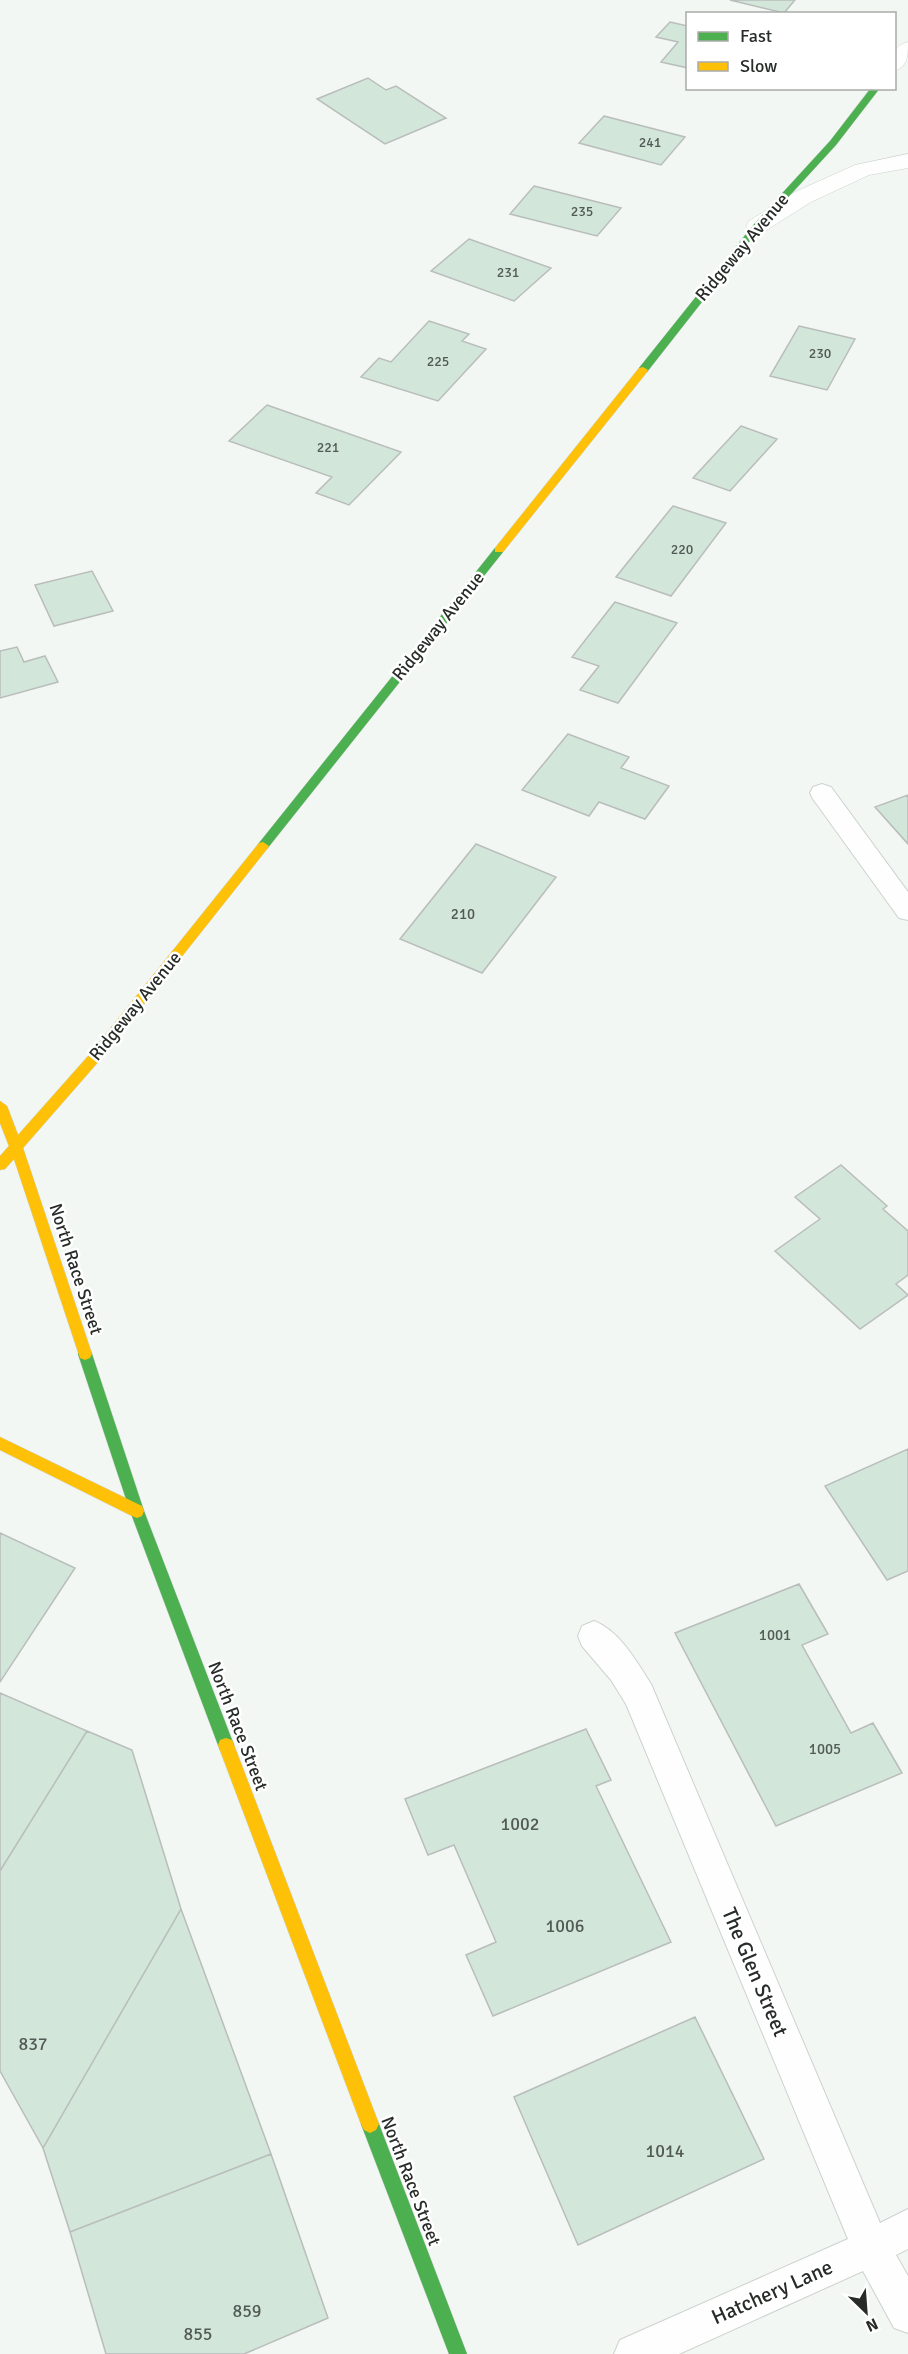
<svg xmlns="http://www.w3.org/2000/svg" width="908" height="2354" font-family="Signika,sans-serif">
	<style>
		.building { fill: #d2e6da; stroke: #b9bdbb; stroke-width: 1.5 }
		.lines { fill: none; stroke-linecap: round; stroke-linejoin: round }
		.lane-casing { stroke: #cdd2cf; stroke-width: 2 }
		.street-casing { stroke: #cdd2cf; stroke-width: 1 }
		.fast-casing { stroke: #cdd2cf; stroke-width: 1 }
		.slow-casing { stroke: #cdd2cf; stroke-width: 1 }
		.lane { fill: #fdfefd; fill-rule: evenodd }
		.street { fill: #fdfefd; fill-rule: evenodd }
		.fast { fill: #4caf50; fill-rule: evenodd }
		.slow { fill: #ffc107; fill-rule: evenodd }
		.labels { text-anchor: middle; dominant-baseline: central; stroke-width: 5; stroke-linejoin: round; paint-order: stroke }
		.far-number-label { font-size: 14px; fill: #525a55 }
		.number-label { font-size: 15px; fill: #525a55 }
		.street-label { font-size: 18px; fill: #282c29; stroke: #fff }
		.near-number-label { font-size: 18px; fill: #525a55 }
		.near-street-label { font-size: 21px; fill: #282c29; stroke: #fff }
	</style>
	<rect width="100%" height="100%" fill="#f2f7f4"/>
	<path class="building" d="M730 0H795L784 13Z
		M670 22 688 26V68L661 62 678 42 656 37Z
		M368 78 386 90 396 86 446 118 385 144 317 99Z
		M604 116 685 137 661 165 579 143Z
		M534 186 621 208 597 236 510 214Z
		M469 239 551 268 514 301 431 271Z
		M429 321 469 334 462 341 486 349 438 401 361 377 379 358 391 362Z
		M799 326 855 339 827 390 770 376Z
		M267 405 401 452 349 505 316 493 332 477 229 441Z
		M741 426 777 439 730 491 693 478Z
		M673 506 726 523 671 596 616 577Z
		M92 571 113 611 54 626 35 585Z
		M615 602 677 623 618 703 580 690 599 666 572 657Z
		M17 647 24 662 45 656 58 682 0 698V651Z
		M568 734 629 757 621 768 669 786 645 819 599 802 589 816 522 790Z
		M908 795V844L875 807Z
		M476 844 556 877 482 973 400 939Z
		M841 1165 887 1206 883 1209 908 1231V1275L896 1284 908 1295 860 1329 775 1251 820 1219 795 1197Z
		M908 1449V1571L887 1580 825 1486Z
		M0 1533 75 1568 0 1682Z
		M799 1584 828 1634 802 1645 851 1733 873 1723 902 1773 776 1826 675 1633Z
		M0 1693 87 1731 0 1871Z
		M586 1729 611 1780 596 1786 671 1942 493 2016 466 1955 496 1942 454 1845 428 1855 405 1799Z
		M87 1731 132 1750 181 1909 43 2148 0 2071V1871Z
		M181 1909 271 2154 70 2232 43 2148Z
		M695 2017 764 2159 578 2245 514 2097Z
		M271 2154 328 2318 244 2354H106L70 2232Z"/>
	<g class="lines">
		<g class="lane-casing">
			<path id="lane" d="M822 784 831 787 908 892V920L899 918 813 799 810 793 813 787Z
				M594 1621C620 1631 637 1662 651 1684L880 2223 908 2209V2249L896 2255 908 2276V2333L894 2328 863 2271 679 2354H614L620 2340 848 2239 626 1704 611 1680 582 1646 578 1636 582 1626Z"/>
		</g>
		<g class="street-casing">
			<path id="street" d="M908 42C908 55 908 67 894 71 894 57 892 46 908 42Z
				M908 154V168L869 175 811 202 765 231 757 233 749 231 746 226 749 221 795 192 855 165Z"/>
		</g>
		<g class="fast-casing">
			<path id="fast" d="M871 88H880L836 145 760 228 647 372H639V368L754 224 830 141Z
				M499 547 503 548V552L267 849H259L257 846 259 843 495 548Z
				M85 1348 90 1350 92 1354 144 1511 234 1745 232 1750 226 1752 220 1750 218 1745 130 1511 78 1354 80 1350Z
				M370 2115 376 2118 379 2124 467 2354H449L361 2124 364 2118Z"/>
		</g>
		<g class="slow-casing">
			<path id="slow" d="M643 367 648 370 647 372 503 552H495V548L639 368Z
				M263 842 269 846 267 849 99 1061 23 1148 92 1354 90 1358 85 1360 80 1358 14 1159 5 1169 0 1170V1156L9 1146 0 1123V1101L7 1106 18 1135 89 1055 259 843Z
				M0 1437 142 1506 144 1511 142 1516 137 1518 132 1516 0 1450Z
				M226 1738 232 1740 234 1745 379 2124 376 2130 370 2133 364 2130 361 2124 218 1745 220 1740Z"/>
		</g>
		<use href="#lane" class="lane"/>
		<use href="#street" class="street"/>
		<use href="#fast" class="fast"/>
		<use href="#slow" class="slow"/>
	</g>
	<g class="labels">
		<g class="far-number-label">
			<text x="650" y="142">241</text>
			<text x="582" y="211">235</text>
			<text x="508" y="272">231</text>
			<text x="820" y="353">230</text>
			<text x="438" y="361">225</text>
			<text x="328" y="447">221</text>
			<text x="682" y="549">220</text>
		</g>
		<g class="number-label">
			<text x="463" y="914">210</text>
			<text x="775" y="1635">1001</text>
			<text x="825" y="1749">1005</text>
		</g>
		<g class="street-label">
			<text transform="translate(742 247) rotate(-50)">Ridgeway Avenue</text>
			<text transform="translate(438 626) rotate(-51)">Ridgeway Avenue</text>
			<text transform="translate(135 1006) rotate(-51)">Ridgeway Avenue</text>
			<text transform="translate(76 1269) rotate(72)">North Race Street</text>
			<text transform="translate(238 1726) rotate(69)">North Race Street</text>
			<text transform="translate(411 2181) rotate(69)">North Race Street</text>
		</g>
		<g class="near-number-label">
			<text x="520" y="1824">1002</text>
			<text x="565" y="1926">1006</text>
			<text x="33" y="2044">837</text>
			<text x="665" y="2151">1014</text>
			<text x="247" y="2311">859</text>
			<text x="198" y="2334">855</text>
		</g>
		<g class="near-street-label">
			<text transform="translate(755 1972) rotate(67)">The Glen Street</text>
			<text transform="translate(772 2292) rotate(-24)">Hatchery Lane</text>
		</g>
	</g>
	<rect x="686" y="12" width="210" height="78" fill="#ffffff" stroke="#a9aba9" stroke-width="1.5"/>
	<rect x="698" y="32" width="30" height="9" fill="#4caf50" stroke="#a9aba9" stroke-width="1.5"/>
	<text x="740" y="42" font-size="18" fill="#282c29">Fast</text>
	<rect x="698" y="62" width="30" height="9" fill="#ffc107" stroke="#a9aba9" stroke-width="1.5"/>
	<text x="740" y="72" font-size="18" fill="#282c29">Slow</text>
	<g transform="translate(866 2312) rotate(155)" stroke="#ffffff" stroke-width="4.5" paint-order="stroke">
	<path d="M0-4.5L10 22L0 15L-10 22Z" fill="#282c29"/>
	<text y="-9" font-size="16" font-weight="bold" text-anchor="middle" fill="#282c29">N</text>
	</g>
</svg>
